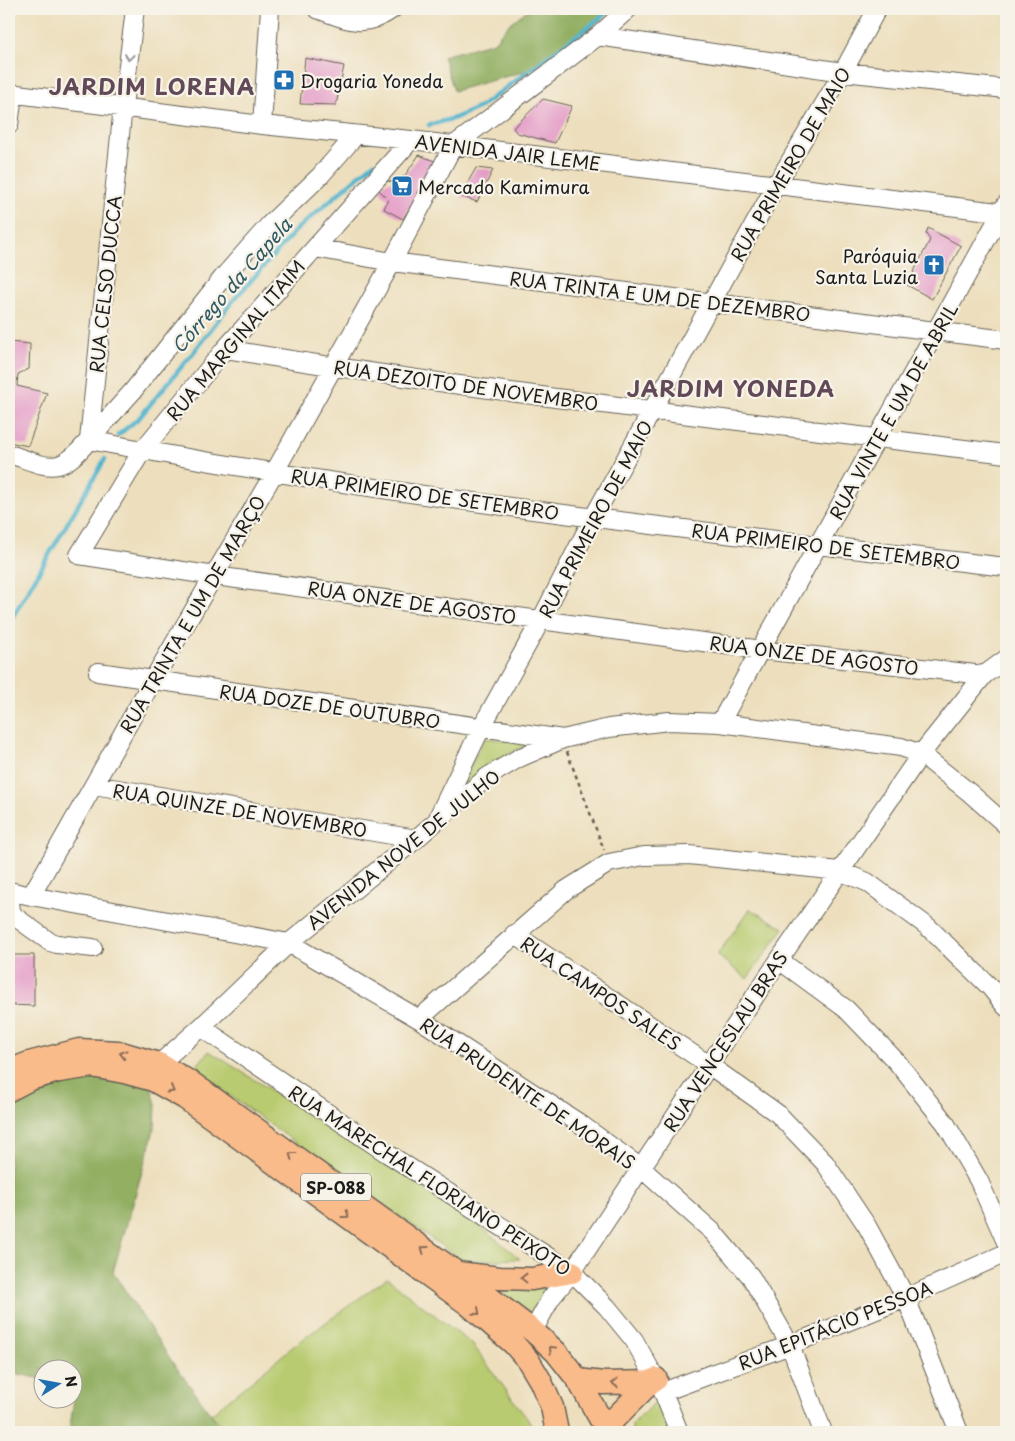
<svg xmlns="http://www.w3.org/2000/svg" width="1015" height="1441" font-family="'Playpen Sans',sans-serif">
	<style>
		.green { fill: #b8cb6f; stroke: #6a7446 }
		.forest { fill: #92af62; stroke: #57663f }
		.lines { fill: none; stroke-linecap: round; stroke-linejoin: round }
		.stream { stroke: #4eb4cd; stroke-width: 4.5 }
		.building { fill: #e49cc7 }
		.minor-casing { stroke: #656054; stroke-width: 20 }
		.major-casing { stroke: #656054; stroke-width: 25 }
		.path { stroke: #656054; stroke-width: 2.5; stroke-dasharray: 4 4; stroke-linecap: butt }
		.minor { stroke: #fff; stroke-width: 18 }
		.major { stroke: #fabb8b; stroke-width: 22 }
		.oneway { stroke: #999 }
		.oneway2 { stroke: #8b6c54 }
		.labels { text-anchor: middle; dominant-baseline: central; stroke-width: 4.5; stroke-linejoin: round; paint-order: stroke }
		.shield { fill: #f7f3e8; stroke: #5e5c59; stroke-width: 1 }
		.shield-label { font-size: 16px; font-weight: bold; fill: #1c1c1c }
		.poi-label { font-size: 18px; fill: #1c1c1c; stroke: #f7f3e8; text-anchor: start }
		.street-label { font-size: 18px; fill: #1c1c1c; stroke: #f7f3e8 }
		.water-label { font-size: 19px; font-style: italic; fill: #305963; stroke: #f7f3e8 }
		.district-label { font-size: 22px; font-weight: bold; letter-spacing: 1px; fill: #624958; stroke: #f7f3e8 }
	</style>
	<rect width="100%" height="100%" fill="#f7f3e8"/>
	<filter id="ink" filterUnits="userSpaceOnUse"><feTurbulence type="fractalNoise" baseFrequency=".02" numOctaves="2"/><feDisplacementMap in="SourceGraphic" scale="10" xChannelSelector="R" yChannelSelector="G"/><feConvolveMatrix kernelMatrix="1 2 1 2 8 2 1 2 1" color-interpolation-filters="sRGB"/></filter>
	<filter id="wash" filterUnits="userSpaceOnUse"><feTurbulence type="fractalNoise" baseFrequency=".0096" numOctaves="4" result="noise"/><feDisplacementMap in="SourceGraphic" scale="20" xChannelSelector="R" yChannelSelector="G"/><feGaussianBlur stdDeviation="1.12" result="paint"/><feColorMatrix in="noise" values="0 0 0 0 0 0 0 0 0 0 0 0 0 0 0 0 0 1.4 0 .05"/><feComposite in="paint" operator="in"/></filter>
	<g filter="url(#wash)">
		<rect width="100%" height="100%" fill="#eddfbd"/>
		<path class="green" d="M485 738 532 743 497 759 454 797Z
			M750 909 784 928 747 979 717 955Z
			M209 1051 466 1214 520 1259 463 1261 193 1070Z
			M387 1278 473 1345 537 1432H227L211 1414 295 1345Z
			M552 1279 530 1314 499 1291Z
			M653 1404 667 1406 678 1432H632V1424Z"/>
		<path class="forest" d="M529 9H614L544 66 454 91 443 56 494 42 509 24Z
			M92 1070 150 1083 156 1104 155 1127 113 1272 173 1363 211 1414 222 1432H69L76 1387 73 1386 72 1368H42V1379L9 1372V1100L33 1084Z"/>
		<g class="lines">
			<path class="stream" d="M429 125 455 118 480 107 612 9
				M118 435 139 418 193 353 231 303 297 229 374 163
				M9 623 105 459"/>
		</g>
		<g id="blocks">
			<path class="building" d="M305 58 344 66 336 105 300 104Z
				M543 99 572 106 555 143 517 133 513 128Z
				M419 155 437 162 403 219 384 209 388 199 379 190 388 181 397 183 406 174Z
				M476 168 493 170 477 202 460 196Z
				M928 228 961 246 932 299 907 285 930 240 926 234Z
				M9 342 30 344 29 369 18 374 17 386 47 393 28 446 9 442Z
				M9 955H34V1006L9 1005Z"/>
		</g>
	</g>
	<g filter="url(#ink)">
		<use href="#blocks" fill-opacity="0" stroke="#656054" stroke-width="1"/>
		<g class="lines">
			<g class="minor-casing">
				<path id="minor" d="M317 9C348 20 363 30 393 9
					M598 36 843 72 1006 89
					M9 93 262 125 411 140 1006 213
					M9 125 13 94
					M262 125 270 9
					M411 140 225 349 142 451 79 555 215 576 762 650 984 675
					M315 248 392 262 1006 340
					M225 349C484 393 746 421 1006 454
					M89 440C392 498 700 531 1006 567
					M89 440 132 392 224 276 269 225 320 176 356 135
					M9 454C50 467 58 477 89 440L123 106 135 9
					M98 672 563 739
					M720 723 1006 204
					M94 785 416 839
					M439 815 481 728 541 620 593 518 776 185 843 72 877 9
					M9 891 31 896 289 943 419 1019 579 1123 641 1168 713 1232 751 1277 790 1345 823 1432
					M9 892 11 911 14 916 50 942 57 944 93 948
					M31 896 153 680 274 473 392 262 453 146 598 36 628 9
					M514 934 709 1065 778 1114 825 1163 867 1226 906 1298 959 1432
					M779 960 846 1009 897 1062 946 1124 979 1181 1006 1242
					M419 1019 566 890 609 863 644 856 689 855 839 871 867 882 927 926 990 987 1006 1007
					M201 1027 385 1152 572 1272 607 1307 634 1340 663 1392 679 1432
					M159 1064 201 1027 289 943 416 839 487 777 519 758 563 739 609 728 669 721 720 723 901 747 921 754 970 793 1006 825
					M533 1331 551 1298 572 1272 779 960 921 754 984 675 1006 659
					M663 1392 790 1345 906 1298 1006 1253"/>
			</g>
			<g class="major-casing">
				<path id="major" d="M9 1071 29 1063 79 1050 118 1052 159 1064 193 1084 457 1273 533 1331 556 1352 578 1380 608 1432
					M9 1090 30 1079 59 1071 92 1066 124 1072 153 1080 185 1098 468 1304 513 1343 528 1360 540 1380 552 1407 557 1432
					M457 1273 500 1278 532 1279 572 1272
					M578 1380 603 1383 651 1382
					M606 1427 651 1382 656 1379"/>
			</g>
			<path class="path" d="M567 752 604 850"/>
			<use href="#minor" class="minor"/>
			<use href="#major" class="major"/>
		</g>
		<defs><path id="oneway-chevron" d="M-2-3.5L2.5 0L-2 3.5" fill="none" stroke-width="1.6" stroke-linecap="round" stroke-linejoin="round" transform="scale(1.25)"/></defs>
		<use class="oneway" href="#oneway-chevron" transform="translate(129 57) rotate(97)"/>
		<g class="oneway2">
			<use href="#oneway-chevron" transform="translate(123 1054) rotate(-166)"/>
			<use href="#oneway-chevron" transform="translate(171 1090) rotate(30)"/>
			<use href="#oneway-chevron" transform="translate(292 1155) rotate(-144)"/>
			<use href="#oneway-chevron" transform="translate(346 1215) rotate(36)"/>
			<use href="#oneway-chevron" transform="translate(424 1249) rotate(-144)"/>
			<use href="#oneway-chevron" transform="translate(524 1278) rotate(-179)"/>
			<use href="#oneway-chevron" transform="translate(477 1312) rotate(41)"/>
			<use href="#oneway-chevron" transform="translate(552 1349) rotate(-135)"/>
			<use href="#oneway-chevron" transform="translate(615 1383) rotate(-180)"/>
		</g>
	</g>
	<defs>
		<g id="pharmacy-square" transform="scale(1.125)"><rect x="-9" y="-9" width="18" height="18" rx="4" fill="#1f6fb2" stroke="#f7f3e8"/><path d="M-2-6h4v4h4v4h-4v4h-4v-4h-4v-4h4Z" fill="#fff"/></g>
		<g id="supermarket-square" transform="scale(1.125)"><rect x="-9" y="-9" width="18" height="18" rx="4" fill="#1f6fb2" stroke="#f7f3e8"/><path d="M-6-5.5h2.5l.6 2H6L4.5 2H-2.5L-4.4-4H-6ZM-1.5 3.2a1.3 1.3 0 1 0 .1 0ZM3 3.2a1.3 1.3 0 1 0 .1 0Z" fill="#fff"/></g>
		<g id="church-square" transform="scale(1.125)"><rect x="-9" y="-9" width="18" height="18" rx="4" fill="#1f6fb2" stroke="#f7f3e8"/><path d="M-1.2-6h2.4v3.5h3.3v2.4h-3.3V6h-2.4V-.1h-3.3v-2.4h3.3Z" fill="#fff"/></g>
	</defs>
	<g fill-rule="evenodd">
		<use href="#pharmacy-square" x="284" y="80"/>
		<use href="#supermarket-square" x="402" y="186"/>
		<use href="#church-square" x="934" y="265"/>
	</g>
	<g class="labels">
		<rect class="shield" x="301" y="1173.5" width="70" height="27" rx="4"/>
		<g class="shield-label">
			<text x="336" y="1187">SP-088</text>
		</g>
		<g class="poi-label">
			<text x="300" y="80">Drogaria Yoneda</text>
			<text x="418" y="186">Mercado Kamimura</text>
			<text x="918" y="255" text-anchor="end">Paróquia<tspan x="918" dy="21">Santa Luzia</tspan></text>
		</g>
		<g class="street-label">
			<text transform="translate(508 152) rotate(7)">AVENIDA JAIR LEME</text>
			<text transform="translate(790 164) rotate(-60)">RUA PRIMEIRO DE MAIO</text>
			<text transform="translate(105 284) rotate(-84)">RUA CELSO DUCCA</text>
			<text transform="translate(660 296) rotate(7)">RUA TRINTA E UM DE DEZEMBRO</text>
			<text transform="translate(235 340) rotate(-50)">RUA MARGINAL ITAIM</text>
			<text transform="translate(466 385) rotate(8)">RUA DEZOITO DE NOVEMBRO</text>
			<text transform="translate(893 411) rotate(-61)">RUA VINTE E UM DE ABRIL</text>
			<text transform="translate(425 494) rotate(8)">RUA PRIMEIRO DE SETEMBRO</text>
			<text transform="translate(595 519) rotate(-62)">RUA PRIMEIRO DE MAIO</text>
			<text transform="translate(826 546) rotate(7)">RUA PRIMEIRO DE SETEMBRO</text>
			<text transform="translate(412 602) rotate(8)">RUA ONZE DE AGOSTO</text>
			<text transform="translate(192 614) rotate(-60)">RUA TRINTA E UM DE MARÇO</text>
			<text transform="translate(814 655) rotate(7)">RUA ONZE DE AGOSTO</text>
			<text transform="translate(330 706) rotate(8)">RUA DOZE DE OUTUBRO</text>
			<text transform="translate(240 810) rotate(9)">RUA QUINZE DE NOVEMBRO</text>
			<text transform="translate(403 849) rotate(-39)">AVENIDA NOVE DE JULHO</text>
			<text transform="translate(601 993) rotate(34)">RUA CAMPOS SALES</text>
			<text transform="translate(725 1041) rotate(-57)">RUA VENCESLAU BRAS</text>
			<text transform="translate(528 1093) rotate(34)">RUA PRUDENTE DE MORAIS</text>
			<text transform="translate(430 1180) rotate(33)">RUA MARECHAL FLORIANO PEIXOTO</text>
			<text transform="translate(835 1325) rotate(-22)">RUA EPITÁCIO PESSOA</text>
		</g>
		<g class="water-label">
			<text transform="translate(231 285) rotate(-49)">Córrego da Capela</text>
		</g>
		<g class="district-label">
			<text x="152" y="85">JARDIM LORENA</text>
			<text x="731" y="387">JARDIM YONEDA</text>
		</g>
	</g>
	<rect width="1015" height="1441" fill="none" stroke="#f7f3e8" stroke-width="30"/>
	<g transform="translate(58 1384) rotate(79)"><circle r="24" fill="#f7f3e8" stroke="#9f9d96"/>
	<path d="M0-4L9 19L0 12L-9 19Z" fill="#1f6fb2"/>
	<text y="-8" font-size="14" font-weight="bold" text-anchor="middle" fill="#1c1c1c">N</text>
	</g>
</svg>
